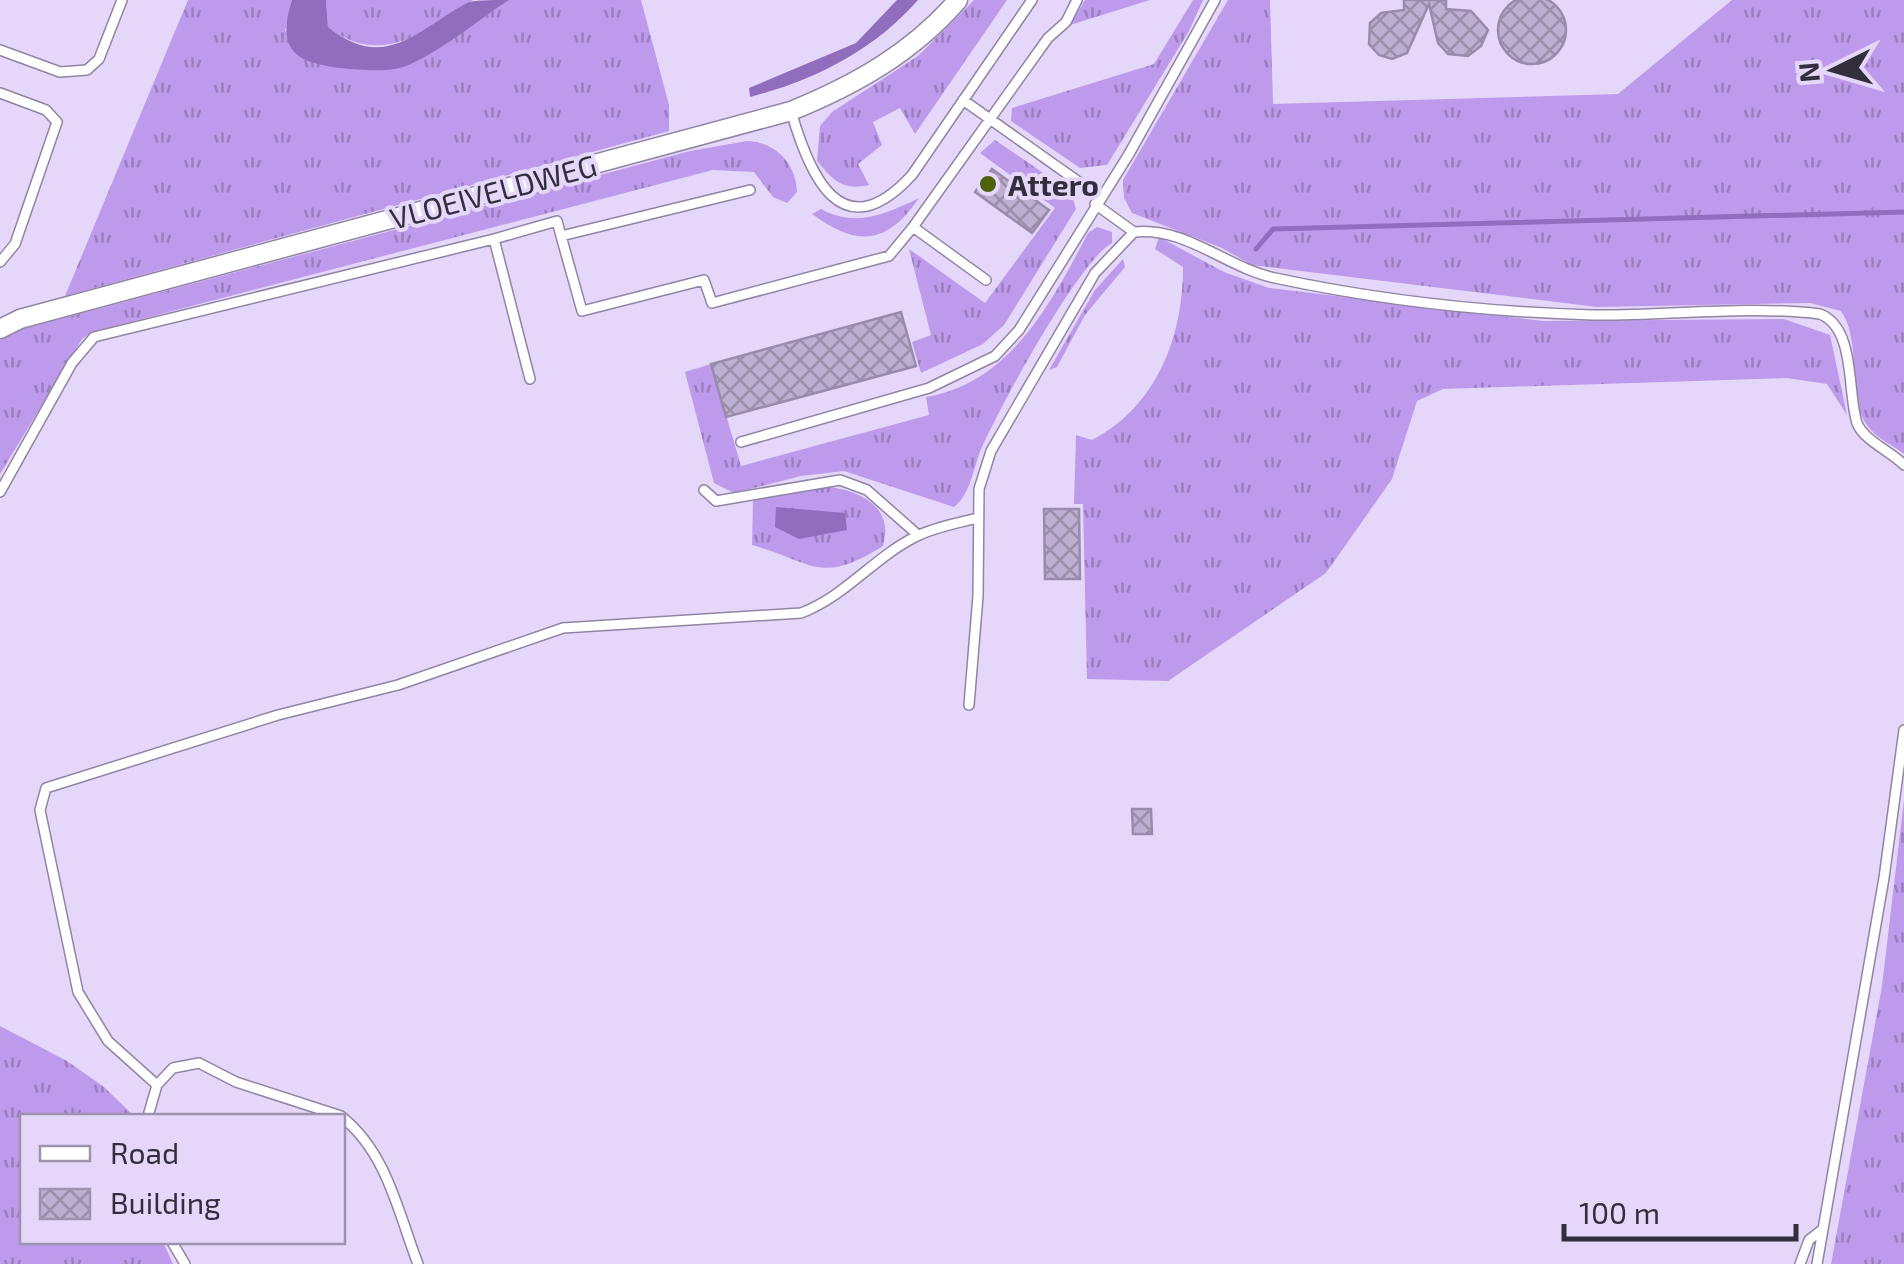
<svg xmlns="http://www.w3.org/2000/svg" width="1904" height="1264" font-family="'Exo 2',sans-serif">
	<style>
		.grass { fill: url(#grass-tufts) }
		.water { fill: #916dbd }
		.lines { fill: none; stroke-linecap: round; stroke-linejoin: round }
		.stream { stroke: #916dbd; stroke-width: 5 }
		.building { fill: url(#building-cross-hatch); stroke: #988bab; stroke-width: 2.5 }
		.service-casing { stroke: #9184a4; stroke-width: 12 }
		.minor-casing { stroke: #9184a4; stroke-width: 21 }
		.service { stroke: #fff; stroke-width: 9 }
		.minor { stroke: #fff; stroke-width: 18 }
		.poi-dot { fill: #4c610a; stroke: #e5d7fa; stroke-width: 4 }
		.labels { text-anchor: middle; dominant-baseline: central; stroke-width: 8; stroke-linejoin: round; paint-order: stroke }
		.poi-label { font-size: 30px; font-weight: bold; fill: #332e3b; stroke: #e5d7fa; text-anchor: start }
		.street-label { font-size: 30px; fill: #332e3b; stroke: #e5d7fa }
	</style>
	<defs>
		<pattern id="grass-tufts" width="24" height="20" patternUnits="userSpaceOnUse" patternTransform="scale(2.5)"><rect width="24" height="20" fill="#bd9aeb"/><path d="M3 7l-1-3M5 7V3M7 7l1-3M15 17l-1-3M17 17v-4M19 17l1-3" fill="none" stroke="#9a7ec0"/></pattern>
		<pattern id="building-cross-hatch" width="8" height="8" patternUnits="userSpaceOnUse" patternTransform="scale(2.5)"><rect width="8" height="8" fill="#bdafd1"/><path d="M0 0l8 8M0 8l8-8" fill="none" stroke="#9a8fab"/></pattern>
	</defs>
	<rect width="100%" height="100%" fill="#e5d7fa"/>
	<path class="grass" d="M188 0H292L285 31 414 62 509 0H641L669 105V131L65 296Z
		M326 0H473C427 32 380 68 328 27Z
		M974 0H1007L915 134 900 108 873 122 882 145 858 164 869 185C842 191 833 180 817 161L820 126 832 112 918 56Z
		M1085 0H1150L1070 25Z
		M1193 0H1203L1189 31 1107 165 1080 168 1011 121 1012 108 1154 64Z
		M1228 0H1270L1273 104 1618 94 1732 0H1904V454C1894 446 1880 440 1872 431 1843 401 1864 344 1841 311L1810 303 1597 307 1252 265 1222 248 1132 213 1124 198 1123 180Z
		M995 140 1071 192 1076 209 1004 325 983 344 921 373 912 342 931 335 909 249 985 303 1055 208 980 153Z
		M747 141C775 142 796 163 797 192L787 203 773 197 754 172 713 170 92 332 82 339 0 474V340L23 329 690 151Z
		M919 198C887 245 857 247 812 214L821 209C856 228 886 214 919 198Z
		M1097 227 1112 232V243C1079 261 1001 405 983 445 973 465 972 493 954 507L844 471 801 476 734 493 714 483 685 372 711 364 741 466 929 415 926 397C1010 383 1052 302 1088 233Z
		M1159 237 1224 272 1269 288 1543 321 1784 319 1830 335 1847 415 1827 384 1787 378 1443 389 1417 401 1392 479 1326 573 1168 681 1087 679 1083 504H1074L1076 435 1092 440C1157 406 1183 337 1183 267L1155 249Z
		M1123 259 1125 267 1085 315 1057 367 1049 370 1095 290Z
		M821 486C856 489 895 504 883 546 819 586 813 562 752 545L753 500Z
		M1904 800V1264H1831L1882 986Z
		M0 1026 67 1061 104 1087 134 1116H22V1242H163L173 1264H0Z"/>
	<path class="water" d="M292 0H326L328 27C386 74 419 28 469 2 480 0 497 0 509 0 477 21 445 48 411 64 391 73 371 70 350 69 301 64 274 56 292 0Z
		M897 0H918C873 51 815 80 750 97L749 88 856 43Z
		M776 507 845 513 847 530 799 539 775 527Z"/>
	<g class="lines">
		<path class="stream" d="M1256 249 1273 229 1904 212"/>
	</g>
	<path class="building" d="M1498 30a34 34 0 1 1 68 0a34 34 0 1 1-68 0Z
		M1404 0H1446V9L1471 11 1488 30 1481 46 1468 56 1448 54 1438 43 1429 4 1407 53 1392 59 1379 55 1369 44 1370 23 1381 13 1404 10Z
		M992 169 1049 210 1032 233 975 192Z
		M901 312 916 366 726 417 711 364Z
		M1044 509H1079L1080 579H1045Z
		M1132 809H1151L1152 834H1133Z"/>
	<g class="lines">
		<g class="service-casing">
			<path id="service" d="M0 50 60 72 87 70 99 59 122 0
				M0 93 46 110 57 122 15 244 0 262
				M963 100 1100 197
				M791 111C809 174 841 252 912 175L1032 0
				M750 190 561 236 582 311 704 280 712 303 889 256 913 227
				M1134 232C1185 226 1227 268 1275 278 1378 300 1488 312 1592 315 1667 316 1746 305 1820 314 1856 328 1847 392 1857 423 1864 441 1891 451 1904 465
				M986 280 913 227 1048 38 1066 22 1077 0
				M530 379 494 239 557 221 561 236
				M741 442 929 388 995 356 1019 330 1129 154 1215 0
				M704 490 716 501 840 480 867 490 918 535
				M0 492 72 363 94 337 494 239
				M969 705 978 596 979 489 991 451 1095 273 1134 232 1095 204
				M157 1085 108 1041 78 992 40 810 46 788 278 715 398 685 563 628 801 613C846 596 874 557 917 536 935 527 958 523 977 518
				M148 1116 157 1085 173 1068 199 1063 236 1082 341 1116
				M342 1117C387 1153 398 1212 418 1264
				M172 1242 185 1264
				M1800 1264 1809 1240 1823 1229
				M1817 1264 1884 878 1904 730"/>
		</g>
		<g class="minor-casing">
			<path id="minor" d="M0 329 20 319 791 111C855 85 912 53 958 0"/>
		</g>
		<use href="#service" class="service"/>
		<use href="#minor" class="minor"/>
	</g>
	<circle class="poi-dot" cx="988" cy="184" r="10"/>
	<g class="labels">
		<g class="poi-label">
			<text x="1008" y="184">Attero</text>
		</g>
		<g class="street-label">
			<text transform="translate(493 191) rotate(-15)">VLOEIVELDWEG</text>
		</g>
	</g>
	<rect x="20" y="1114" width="325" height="130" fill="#e5d7fa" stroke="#9e93ae" stroke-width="2.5"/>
	<rect x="40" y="1146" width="50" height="15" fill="#ffffff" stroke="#9e93ae" stroke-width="2.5"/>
	<text x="110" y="1164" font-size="30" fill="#332e3b">Road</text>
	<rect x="40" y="1189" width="50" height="30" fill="url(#building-cross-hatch)" stroke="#9e93ae" stroke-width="2.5"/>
	<text x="110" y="1214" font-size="30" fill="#332e3b">Building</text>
	<g transform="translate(1834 70) rotate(265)" stroke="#e5d7fa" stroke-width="8" paint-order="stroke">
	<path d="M0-8L18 38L0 25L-18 38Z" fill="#332e3b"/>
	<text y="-15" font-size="28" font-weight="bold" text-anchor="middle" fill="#332e3b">N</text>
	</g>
	<path d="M1564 1224v15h232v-15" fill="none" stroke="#332e3b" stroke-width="5"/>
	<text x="1579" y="1224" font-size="30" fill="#332e3b" stroke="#e5d7fa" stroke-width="8" paint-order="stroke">100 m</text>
</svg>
